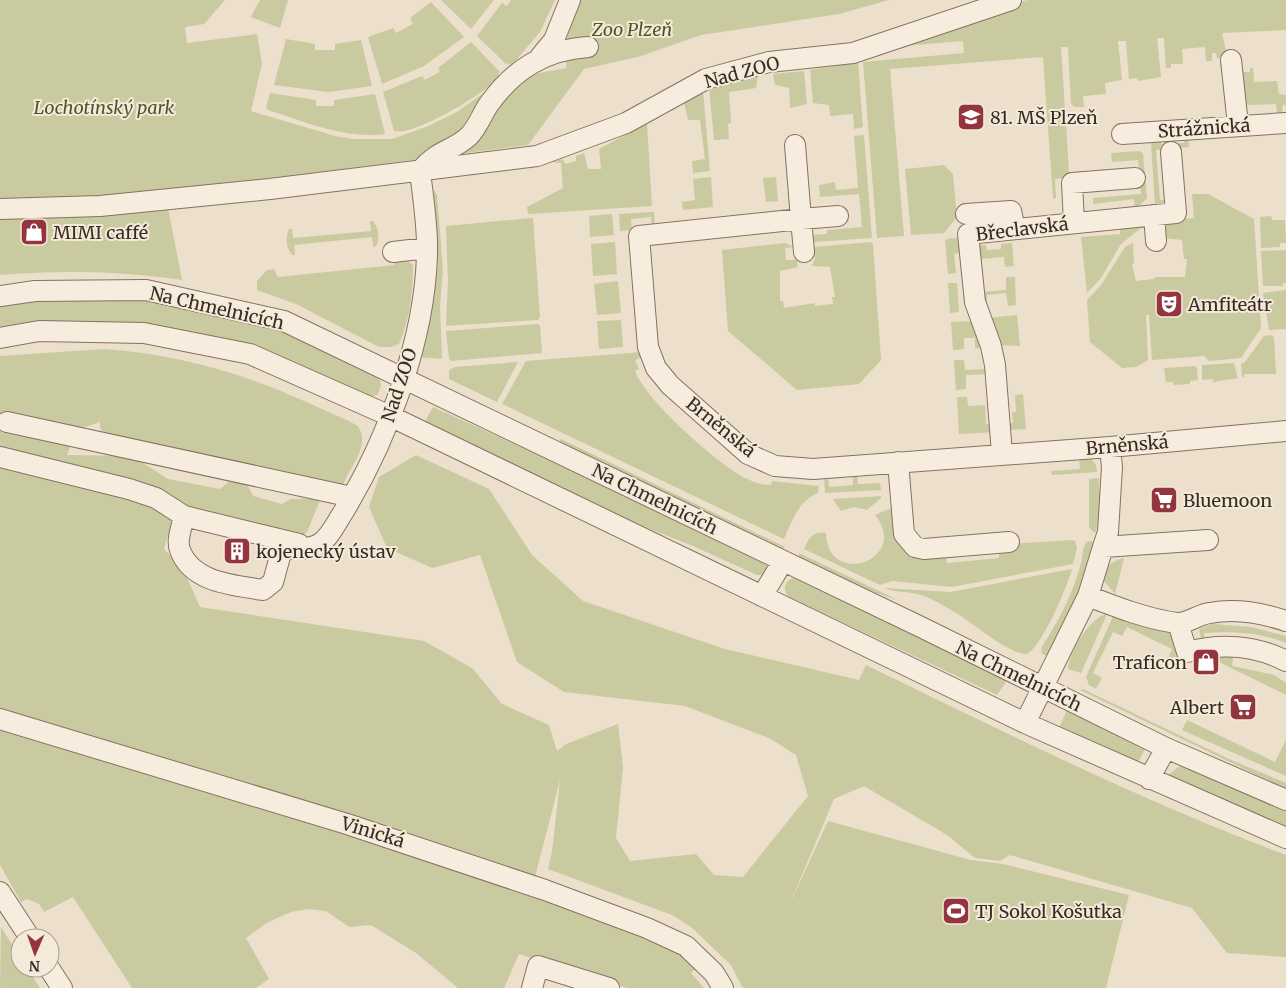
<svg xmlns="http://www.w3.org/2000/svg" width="1286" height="988" font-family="Merriweather,serif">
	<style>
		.green { fill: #c9ca9f }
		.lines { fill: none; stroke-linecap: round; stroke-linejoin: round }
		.minor-casing { stroke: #887160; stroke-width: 22 }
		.minor { stroke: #f7edde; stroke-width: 20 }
		.labels { text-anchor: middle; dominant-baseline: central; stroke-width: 4; stroke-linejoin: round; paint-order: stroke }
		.park-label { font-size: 18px; font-style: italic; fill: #4e552a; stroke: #f4eada }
		.street-label { font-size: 18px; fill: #3a2b22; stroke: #f4eada }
		.poi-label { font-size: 18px; fill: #3a2b22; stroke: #f4eada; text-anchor: start }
	</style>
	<rect width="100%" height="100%" fill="#ecdfcb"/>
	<path class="green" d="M0 0H225L204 24 185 27 187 43 257 34 262 64 251 111 335 136 352 139H392L426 127 457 112 502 80 566 68 568 21 562 0H889L839 14 701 35 638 57 584 69 528 145 165 192 182 280C119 271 63 270 0 275Z
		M260 0H288L280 28 251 17Z
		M441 0H494L471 29Z
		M511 0H555L540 32 511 66 508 63 507 65 477 36 502 3 507 6Z
		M1027 0H1286V30L1222 33 1227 55 1224 58H1217L1216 53H1212V61H1206L1205 47 1182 49 1183 64H1171V68H1166L1164 38H1157L1161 77 1138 81 1137 78 1129 79 1126 41H1118L1122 80 1105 83 1106 94 1083 96 1084 107H1074L1071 103 1068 47H1061L1069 172 1064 178 1055 179 1056 198 1053 199 1043 57 890 69 904 236 877 238 863 62 964 53 963 41 903 46Z
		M431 2 464 37 424 66 382 84 368 37 393 28 396 33 413 24 410 18Z
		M286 39 315 44V50H335V44L361 40 372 86 328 92 274 85Z
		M471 42 500 72 498 74 501 77C484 93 416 136 394 131L383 92 422 76 425 80 440 72 438 68Z
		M858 62 863 127 854 129 853 114 830 116 829 105 813 103 810 70Z
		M1250 68H1253L1254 82 1277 81 1279 94 1286 95V106L1283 104 1282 113 1277 114 1276 104 1247 105 1237 72H1250Z
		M804 71 807 104 790 108 789 88 775 85 773 74Z
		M758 75 756 88 729 92 731 123 728 124 729 139 714 140 709 88Z
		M703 91 710 171 693 173 692 161 705 159 700 120H688L684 103Z
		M270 93 316 100V106H334V100L375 94 385 134C344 139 306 122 268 110L266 108Z
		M647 123 652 206 528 214 527 207 563 188 561 163 551 162 563 159 565 164 576 161V156L584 153 588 169H601L599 149Z
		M1184 132H1188L1189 147 1156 150 1160 200H1171L1167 206H1155L1151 143 1153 139 1160 135 1161 144 1184 143Z
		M864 135 872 238 814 242 812 235 827 234V230L862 227 859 194 820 197 819 185 835 182 836 190 858 188 854 136Z
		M1140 151 1143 154 1147 198 1135 210 1134 199 1093 204V198L1141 194 1138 160 1112 162 1111 153Z
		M944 165 953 174 957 217 944 233 911 235 905 169Z
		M711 177 713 207 683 210 682 202 695 200 693 179Z
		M776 177 778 201 766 202 763 178Z
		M434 190 437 195 443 270 440 305 442 359 418 357 420 346 424 344 438 262 436 261 433 203Z
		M1192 194H1208L1254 219 1261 328 1241 358 1209 361 1204 356 1152 360 1149 315H1146L1148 360 1136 367 1122 368 1090 342 1087 300 1101 285 1125 247 1133 243 1134 263 1132 264 1136 281 1153 279 1156 277H1185L1187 259H1184L1182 240 1164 238 1162 221 1194 218Z
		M654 212 655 228H652L651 217 631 219 632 230 620 231 619 214Z
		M612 214 614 235 590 237 589 216Z
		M1271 216 1272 220H1285L1286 243H1280V247L1261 248 1260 217Z
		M533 218 540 317 538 320 446 326 448 281 446 226Z
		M370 221H373C379 229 380 237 376 246L373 247 372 237 294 245 295 255H292C286 247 285 239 289 229H292L293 238 371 231Z
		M1120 224H1146L1121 244 1101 278 1087 293 1081 237 1120 234Z
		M950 238H956L963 242 964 252 954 254 956 273 948 274 945 240Z
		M615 242 617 274 593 276 591 244Z
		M871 242 873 244 881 360 859 384 797 390 728 331 722 250 785 243 794 247 785 248 786 260H797L798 267 780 271V301H783L784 308 815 303V306L833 304 832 297H835L830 267 812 266 815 259 814 247Z
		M1012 243 1014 266 1005 267 1004 257 980 259 977 250 980 245H986L987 250 1001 249V244Z
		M1286 250V283H1283V286H1263L1261 251Z
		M407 260 413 265C413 291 410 320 399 344L391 347H379L296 304 257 290V281L267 270 274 269 278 277 395 265 394 261Z
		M1006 277H1015L1016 305 1008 306 1006 293 987 295V302H983L982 292 1006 290Z
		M618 281 621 313 597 315 594 284Z
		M948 283H957L959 312 950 313Z
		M1286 290V329L1269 330 1263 293Z
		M51 297 151 301 219 315 293 334 377 376C383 383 381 388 377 395L367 398 273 353 180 335 0 332V304Z
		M1017 315 1020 346 998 345 987 318Z
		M621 320 623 347 599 349 597 321Z
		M975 321 985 348H975V338H964V349L953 350 951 322Z
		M538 324 540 326 542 353 451 361 449 359 446 331Z
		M1272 335 1274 338 1276 374H1244V377H1242L1241 364 1245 362 1264 336Z
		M104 349C177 354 247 374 313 405 328 412 344 418 358 426 371 446 350 466 343 485L331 487 105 435 100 428V422L76 430 67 455 132 456 168 479 220 489 236 476 246 482 253 496 282 504 291 499 321 498 307 532 290 545 220 525 172 521 164 549 184 571 200 607 424 641 472 668 502 704 549 725 557 751 566 744 618 724 623 767 616 838 630 861 696 854 714 875 743 877 808 796 796 755 771 739 685 706 564 692 517 662 480 555 432 568 387 548 369 507 379 477 416 455 489 489 532 555 583 601 725 649 859 680 866 665C1004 732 1142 801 1286 855V957L1227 953 1192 908 1010 855 1000 861 975 858 947 835 864 786 834 799 788 908 828 821 971 860 1003 864 1129 895 1106 988H743L731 965 691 927 672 915 548 869 552 852 560 780 535 877 0 715V356Z
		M643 352 645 356 635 360 639 369 635 371C646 401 717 463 745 478 753 482 762 485 771 485L772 481 819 486 818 493C798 501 792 521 784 539L502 404 526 361Z
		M954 360H964L965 370 990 369V374L966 375V389L956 390Z
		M518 362 497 402 449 379V370L455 367Z
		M1234 363 1238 378 1213 382V379L1202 380V365Z
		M1195 366 1197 368 1198 380 1190 381V384L1174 385 1173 382H1166L1164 368Z
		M1023 394 1026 429 1007 430V424L1013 423 1012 412H1016L1015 395Z
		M957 397H967L968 406 985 405 986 424H994V432L959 434Z
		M433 407 576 472 767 564 768 569 764 575H757L693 546 627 520 424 423Z
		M561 439 785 547 781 550 559 442Z
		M1079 456 1090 458 1096 465 1097 472 1052 475 1051 471 1080 469Z
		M853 474H857L858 484 880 483 881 490 825 493 824 475 828 476 829 487 853 485Z
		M1099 478 1100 510 1096 532H1093L1089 527V479Z
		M881 496V498L867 510 854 507 841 511 833 499Z
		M898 508 900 535 946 554 947 563 999 558V548L1010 544 1072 540 1075 541 1077 548 1073 564 952 587 892 581 880 585 804 549C809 538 812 531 826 533 827 589 911 560 875 515L886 510Z
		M1088 541 1095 542C1083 586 1072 618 1047 656L1042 654 1041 648C1058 622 1073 594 1081 563 1083 555 1082 546 1088 541Z
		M799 553 900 601 850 584 799 558Z
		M1124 558 1115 594 1103 580C1105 567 1111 561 1124 558Z
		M1072 569C1067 587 1043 645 1027 654 1005 653 973 622 954 612 945 606 934 600 924 596 911 591 895 593 884 588L950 592Z
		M793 578H799L998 673 1006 682 997 695 791 598C782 592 783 582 793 578Z
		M1107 614 1081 673 1068 669C1069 652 1090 617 1107 614Z
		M1114 614 1169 631 1173 637 1178 657 1168 658 1172 649 1127 627 1122 636 1113 632 1093 673 1102 678 1096 689 1089 685 1086 677Z
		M1213 624 1251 627 1286 636V643C1260 632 1231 631 1204 633V642L1202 643 1199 629Z
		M1228 655 1233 658 1232 666 1274 675 1286 683V695L1217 661 1211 672 1208 670V656Z
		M1083 689 1229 759 1286 783V789L1080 690Z
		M1067 710 1146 747 1137 765 1059 728Z
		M1187 720 1275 762 1286 740V776L1182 730Z
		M0 728 252 802 652 937 700 964 691 973 704 988H627L519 954 504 988H458L416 953 371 925 349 927 326 911 309 909 291 912 268 922 246 938 269 979 256 988H132L73 897 44 912 39 904 27 899 21 902 0 865Z
		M1183 764 1286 807V831L1164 778Z
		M1 927 20 957V968H27L40 988H0Z"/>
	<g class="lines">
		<g class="minor-casing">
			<path id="minor" d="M540 57 554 40 570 0
				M1231 60 1238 125
				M1122 134 1286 123
				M795 145 801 219 639 236 648 347 656 368 670 385 748 454 775 466 813 469 1110 447 1286 431
				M420 171C437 150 453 151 469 136 478 127 482 114 489 104 514 69 545 50 588 47
				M0 209 100 206 270 189 537 156 626 123 706 79 769 62 853 53 1011 0
				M966 214 1011 211 1015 229
				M1154 215 1156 241
				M1074 223 1072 183 1135 178
				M393 252 427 248
				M804 252 801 219 838 216
				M0 296 35 291 146 290 284 321 923 628 1166 748 1286 800
				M0 338 39 331 144 333 250 354 390 416 1025 723 1286 838
				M7 422 352 497
				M1002 454 995 365 991 346 975 302 968 234 1176 213 1171 152
				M0 457 129 489 156 498 184 516 299 544
				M898 462 904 534 915 547 924 549 1009 542
				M184 516C182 527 176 540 180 550 192 583 234 585 263 590L273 582 282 549C294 549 309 550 319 544 330 538 337 521 344 511 388 438 425 339 427 254 428 227 423 198 420 171
				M1103 547 1208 540
				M762 596 783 561
				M1088 596C1116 607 1147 619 1177 623 1187 624 1199 614 1210 613 1235 608 1262 613 1286 621
				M1178 623 1187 652C1220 643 1255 645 1286 661
				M0 719 347 824 545 890 647 928 686 946 714 973 723 988
				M1025 723 1088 596 1103 547 1108 532 1112 467 1110 447
				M1149 779 1166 748
				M0 892 30 938
				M49 968 62 988
				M532 988 538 966 609 988"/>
		</g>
		<use href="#minor" class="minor"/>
	</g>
	<defs>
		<g id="school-square" transform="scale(1.4375)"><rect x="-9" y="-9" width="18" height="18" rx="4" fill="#93343e" stroke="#f4eada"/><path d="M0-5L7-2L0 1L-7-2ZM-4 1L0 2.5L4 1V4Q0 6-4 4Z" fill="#fff"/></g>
		<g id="shop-square" transform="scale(1.4375)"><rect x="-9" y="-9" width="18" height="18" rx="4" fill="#93343e" stroke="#f4eada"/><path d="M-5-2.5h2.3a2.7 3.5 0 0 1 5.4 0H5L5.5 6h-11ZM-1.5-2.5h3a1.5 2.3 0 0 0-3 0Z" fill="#fff"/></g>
		<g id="theatre-square" transform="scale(1.4375)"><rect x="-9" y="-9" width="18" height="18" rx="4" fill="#93343e" stroke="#f4eada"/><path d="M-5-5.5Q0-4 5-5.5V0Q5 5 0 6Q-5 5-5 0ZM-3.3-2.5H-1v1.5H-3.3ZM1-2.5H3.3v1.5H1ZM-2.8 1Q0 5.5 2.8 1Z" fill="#fff"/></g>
		<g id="supermarket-square" transform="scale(1.4375)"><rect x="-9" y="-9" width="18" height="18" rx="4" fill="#93343e" stroke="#f4eada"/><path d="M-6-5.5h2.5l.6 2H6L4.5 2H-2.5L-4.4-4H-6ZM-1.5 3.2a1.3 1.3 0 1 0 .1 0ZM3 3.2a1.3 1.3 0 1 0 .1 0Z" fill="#fff"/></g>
		<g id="building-square" transform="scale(1.4375)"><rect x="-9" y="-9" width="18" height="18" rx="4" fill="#93343e" stroke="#f4eada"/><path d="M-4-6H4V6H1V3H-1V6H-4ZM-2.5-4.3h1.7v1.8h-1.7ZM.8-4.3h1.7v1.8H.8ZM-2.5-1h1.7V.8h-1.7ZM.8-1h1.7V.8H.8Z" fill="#fff"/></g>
		<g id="stadium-square" transform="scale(1.4375)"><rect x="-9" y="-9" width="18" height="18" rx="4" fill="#93343e" stroke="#f4eada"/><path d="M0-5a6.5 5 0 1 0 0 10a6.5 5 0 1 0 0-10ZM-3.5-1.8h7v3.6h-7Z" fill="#fff"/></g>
	</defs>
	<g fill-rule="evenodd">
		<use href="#school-square" x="971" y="117"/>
		<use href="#shop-square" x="34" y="232"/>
		<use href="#theatre-square" x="1169" y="304"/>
		<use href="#supermarket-square" x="1164" y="500"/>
		<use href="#building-square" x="237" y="551"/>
		<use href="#shop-square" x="1206" y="662"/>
		<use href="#supermarket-square" x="1243" y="707"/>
		<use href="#stadium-square" x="956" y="911"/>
	</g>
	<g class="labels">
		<g class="park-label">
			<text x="632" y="29">Zoo Plzeň</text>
			<text x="104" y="107">Lochotínský park</text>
		</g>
		<g class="street-label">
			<text transform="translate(742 72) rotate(-15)">Nad ZOO</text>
			<text transform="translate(1204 128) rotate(-4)">Strážnická</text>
			<text transform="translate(1022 229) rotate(-7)">Břeclavská</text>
			<text transform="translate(217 308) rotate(13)">Na Chmelnicích</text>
			<text transform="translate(399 385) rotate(-72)">Nad ZOO</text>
			<text transform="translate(721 427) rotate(39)">Brněnská</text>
			<text transform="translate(1127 445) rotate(-5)">Brněnská</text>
			<text transform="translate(655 499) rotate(26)">Na Chmelnicích</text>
			<text transform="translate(1019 676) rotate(26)">Na Chmelnicích</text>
			<text transform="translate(373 832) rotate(17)">Vinická</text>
		</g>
		<g class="poi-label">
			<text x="990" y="117">81. MŠ Plzeň</text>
			<text x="53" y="232">MIMI caffé</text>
			<text x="1188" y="304">Amfiteátr</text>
			<text x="1183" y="500">Bluemoon</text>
			<text x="256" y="551">kojenecký ústav</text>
			<text x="1187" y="662" text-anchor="end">Traficon</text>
			<text x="1224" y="707" text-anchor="end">Albert</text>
			<text x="975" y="911">TJ Sokol Košutka</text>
		</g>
	</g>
	<g transform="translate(35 953) rotate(182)"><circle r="24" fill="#f4eada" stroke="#aa9e90"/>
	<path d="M0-4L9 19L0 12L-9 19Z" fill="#93343e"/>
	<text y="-8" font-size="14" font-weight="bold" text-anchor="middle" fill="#3a2b22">N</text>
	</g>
</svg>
